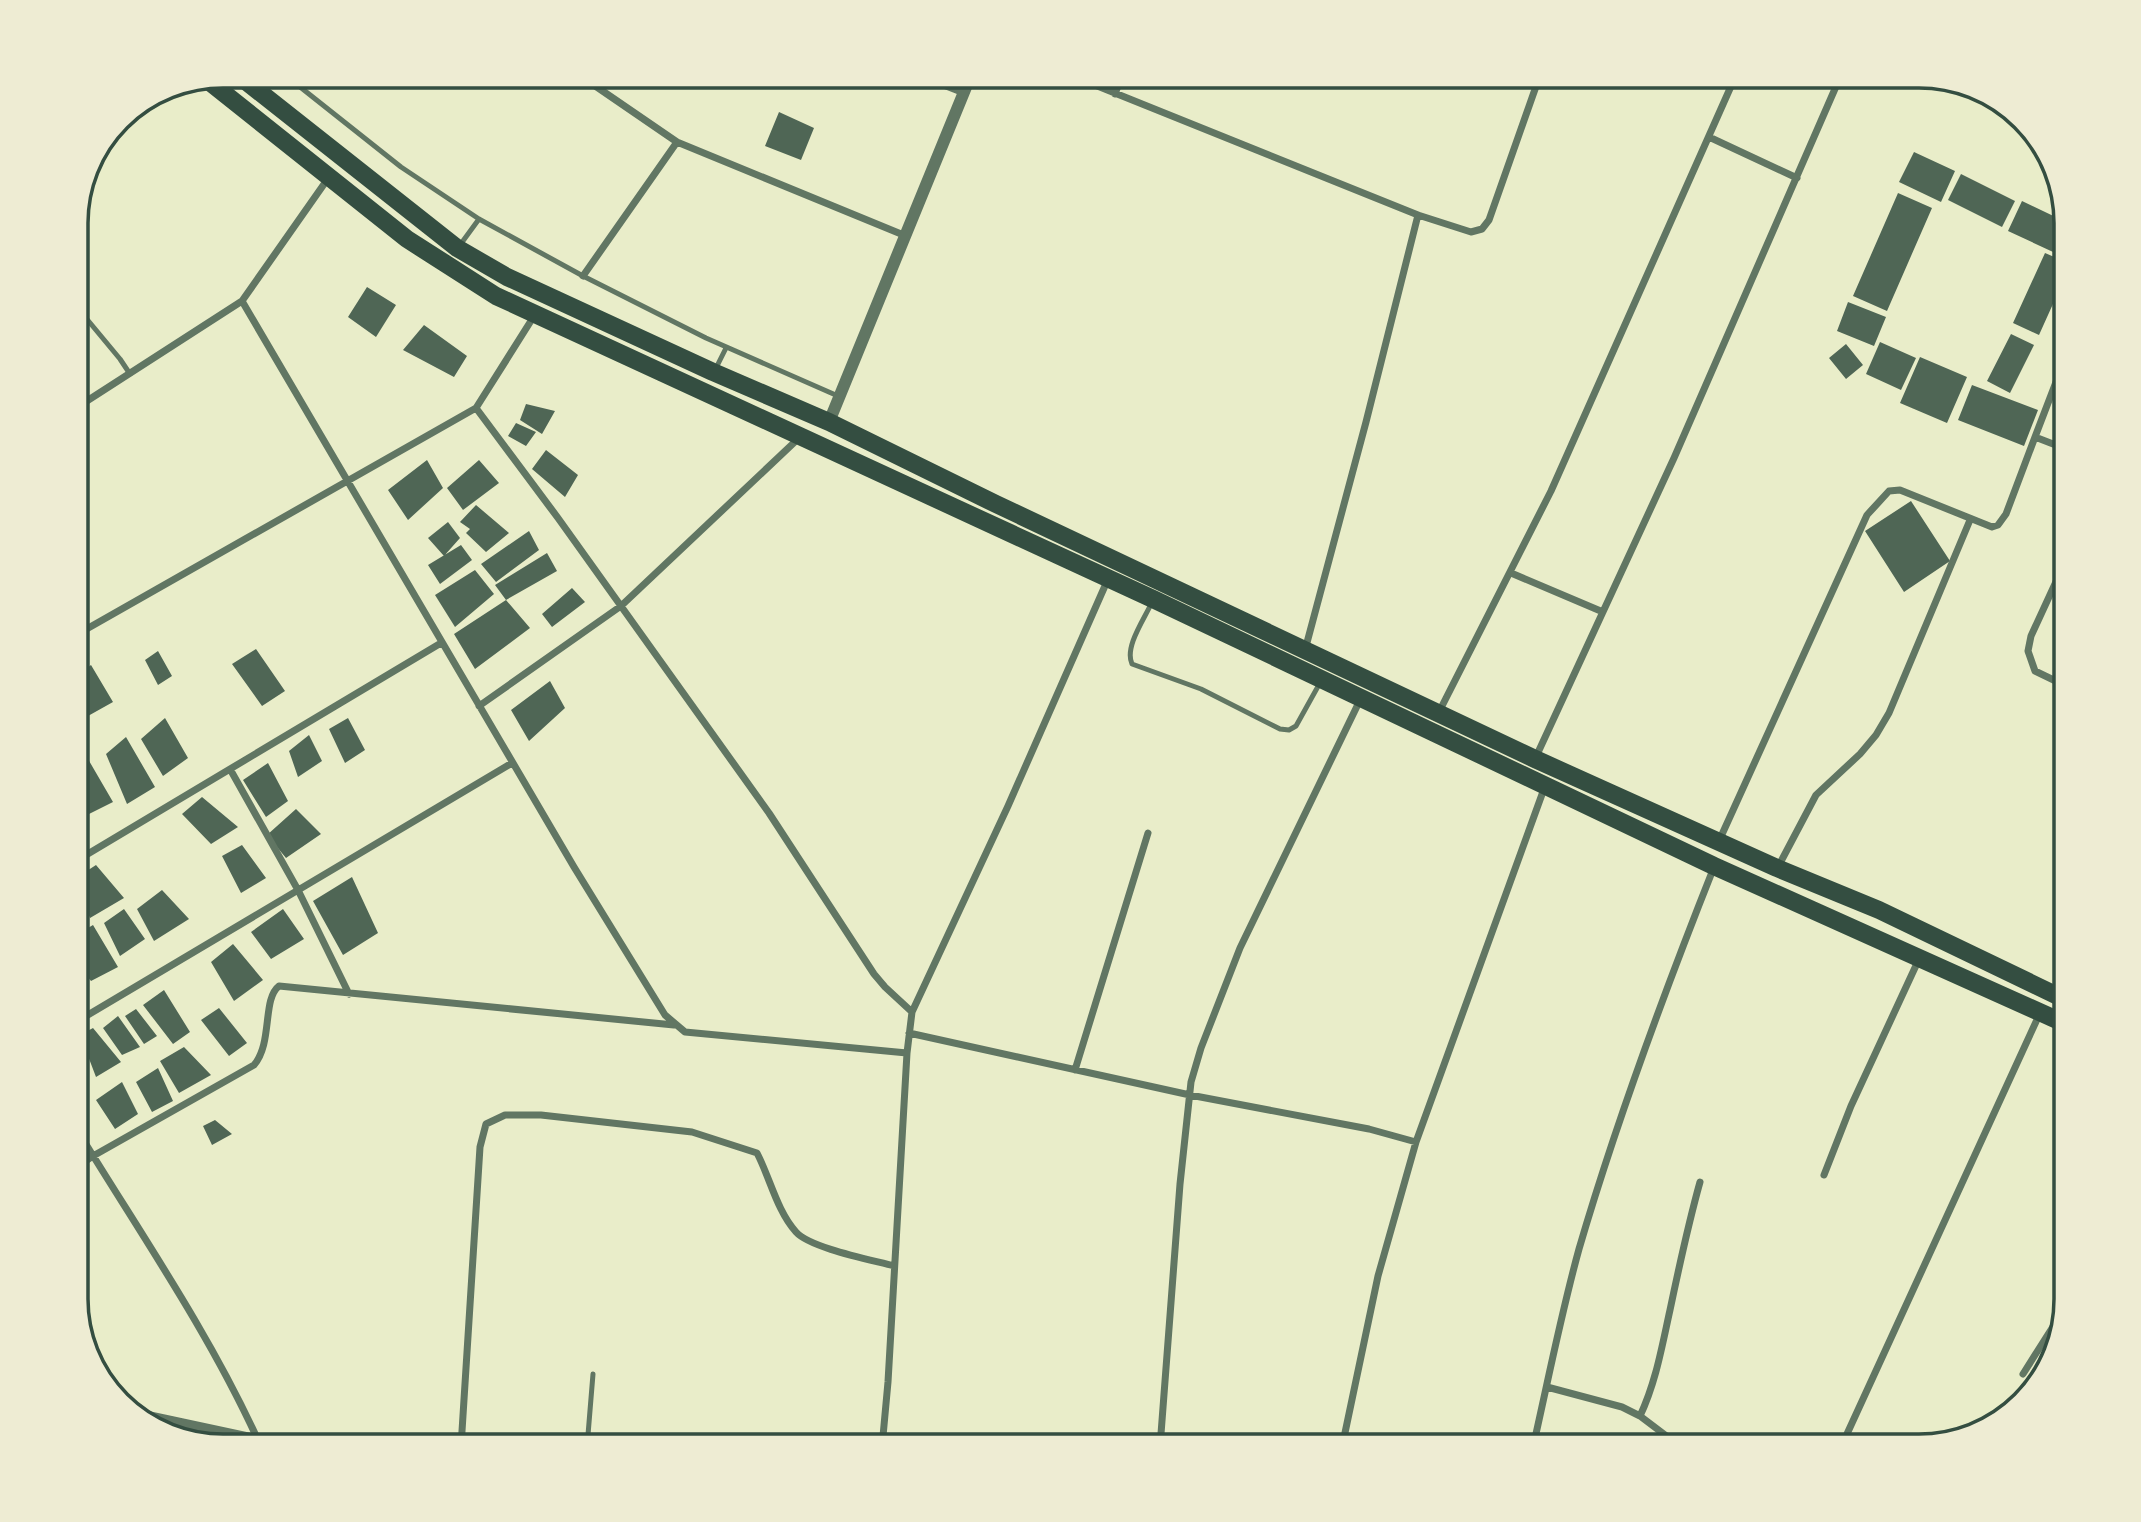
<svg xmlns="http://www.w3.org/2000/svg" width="2141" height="1522" font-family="Arial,sans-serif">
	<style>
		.building { fill: #4f6655 }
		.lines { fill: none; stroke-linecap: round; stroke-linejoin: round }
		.service { stroke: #617663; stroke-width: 5 }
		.minor { stroke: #617663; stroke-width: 7 }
		.tertiary { stroke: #617663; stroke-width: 12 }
		.trunk { stroke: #344e41; stroke-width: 18 }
		.rim { fill: none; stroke: #344e41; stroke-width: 3.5 }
	</style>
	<rect width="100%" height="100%" fill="#e9edc9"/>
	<path class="building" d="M779 112 814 128 801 160 765 146Z
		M1914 152 1955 171 1941 202 1899 182Z
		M1961 174 2015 201 2002 227 1948 200Z
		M1898 193 1932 208 1887 311 1853 296Z
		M2022 201 2066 222V258L2008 231Z
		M2045 253 2066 262V275L2039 335 2013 323Z
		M367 287 396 305 376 337 348 317Z
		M1848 302 1886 317 1874 346 1837 331Z
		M424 325 467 356 454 377 403 350Z
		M2011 334 2034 345 2010 393 1987 381Z
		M1880 342 1916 358 1901 390 1866 374Z
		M1846 344 1863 365 1846 379 1829 358Z
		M1920 357 1967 377 1947 423 1900 403Z
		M1972 385 2038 410 2024 446 1958 420Z
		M526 404 555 411 542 434 520 420Z
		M516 423 536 432 526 446 508 436Z
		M546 450 578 475 565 497 532 469Z
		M427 460 443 488 408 520 388 490Z
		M479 460 499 483 463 510 447 488Z
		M1911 501 1950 561 1904 592 1865 531Z
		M476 505 509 533 486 552 466 533 470 529 460 522Z
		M448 522 460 538 444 556 428 538Z
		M529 531 539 550 496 582 481 564Z
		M461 545 472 560 440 584 428 565Z
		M547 553 557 571 506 600 495 585Z
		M475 570 494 594 455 627 435 595Z
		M572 588 585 602 552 627 542 614Z
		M506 600 530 628 475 669 454 634Z
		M256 649 285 691 262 706 232 664Z
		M158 651 172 676 158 685 145 660Z
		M91 665 113 702 88 716 76 694V676Z
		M550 681 565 708 529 741 511 710Z
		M165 718 188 758 163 776 141 739Z
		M348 718 365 750 345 763 329 729Z
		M309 735 322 761 298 777 289 751Z
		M126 737 155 787 127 804 106 754Z
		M81 747 113 802 83 817 76 803V751Z
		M268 763 288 801 266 817 243 780Z
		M202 797 238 827 211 844 182 814Z
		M296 809 321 834 286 858 267 835Z
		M242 845 266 878 241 893 222 856Z
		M96 865 124 898 90 918 76 886V878Z
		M352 877 378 933 343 955 313 901Z
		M162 890 189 919 154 941 137 909Z
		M124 909 145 939 120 956 104 923Z
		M283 909 304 939 271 959 251 932Z
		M93 925 118 967 91 981 76 962V935Z
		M233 944 263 980 234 1001 211 962Z
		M164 990 190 1032 173 1044 143 1005Z
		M219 1008 247 1043 229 1056 201 1020Z
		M136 1009 157 1036 144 1044 125 1016Z
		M118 1016 140 1047 122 1055 103 1028Z
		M93 1028 121 1062 96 1077 80 1035Z
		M184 1047 211 1075 179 1093 160 1061Z
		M158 1068 173 1101 152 1112 136 1082Z
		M122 1082 138 1114 115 1129 96 1100Z
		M215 1120 232 1134 212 1145 203 1126Z"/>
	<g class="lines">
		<path class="service" d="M285 75 401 167 479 219 583 276 706 338 838 396
			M460 245 479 219
			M76 306 120 359 130 374
			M715 370 726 348
			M1152 602C1145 618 1124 647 1132 664L1201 689 1280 729 1289 730 1296 726 1321 681
			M587 1447 593 1374"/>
		<path class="minor" d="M590 75 588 81 677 142 906 236
			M918 75 964 93
			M1070 75 1418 215 1471 232 1482 229 1489 220 1540 75
			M1115 94 1122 75
			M1709 137 1797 178
			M583 276 677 142
			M242 301 574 867 665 1015 685 1032 907 1053
			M76 408 242 301 329 177
			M476 408 534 316
			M2035 437 2066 356
			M2066 560 2031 636 2028 651 2035 671 2066 686
			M1511 573 1603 612
			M76 635 476 408 558 518 769 813 874 974 885 987 912 1012
			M1305 650 1366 422 1418 215
			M479 706 621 606 800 437
			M1439 712 1551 491 1736 75
			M1535 759 1674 458 1841 75
			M230 769 298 890 349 994
			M1719 841 1867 515 1889 491 1900 490 1992 527 1998 525 2006 514 2035 437 2066 449
			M76 861 441 643
			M1778 867 1816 795 1860 754 1876 735 1889 713 1970 520
			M76 1022 512 763
			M909 1033 1190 1095 1369 1129 1416 1142
			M1075 1070 1148 833
			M76 1128C138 1230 207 1329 257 1438
			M76 1168 93 1156 254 1065C273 1043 262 999 279 986L674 1025
			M1824 1175 1851 1106 1919 959
			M2023 1374 2061 1314
			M1547 1387 1622 1407 1640 1416 1681 1447
			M1640 1416C1656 1382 1662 1346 1670 1310 1679 1267 1688 1225 1700 1182
			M461 1447 480 1147 486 1124 505 1115H541L692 1132 757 1153C770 1178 777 1211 796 1232 810 1248 872 1260 894 1266
			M882 1447 888 1382 907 1053 912 1012 1008 806 1108 579
			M1160 1447 1180 1184 1191 1082 1201 1048 1240 948 1361 698
			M1342 1447 1378 1276 1416 1142 1545 786
			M1533 1447C1548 1381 1561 1314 1579 1249 1617 1119 1664 993 1714 867
			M1841 1447 2040 1013"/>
		<path class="tertiary" d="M829 422 971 75
			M130 1413 288 1447"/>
		<path class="trunk" d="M238 75 457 248 507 277 713 372 829 422 996 504 1535 759 1777 868 1879 910 2066 1000
			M206 79 407 239 496 296 1153 599 1714 866 2066 1024"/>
	</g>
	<path d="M0 0H2141V1522H0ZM223 88H1919A135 135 0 0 1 2054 223V1299A135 135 0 0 1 1919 1434H223A135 135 0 0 1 88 1299V223A135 135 0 0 1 223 88Z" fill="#eeecd3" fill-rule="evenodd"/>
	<path class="rim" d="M223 88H1919A135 135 0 0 1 2054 223V1299A135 135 0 0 1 1919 1434H223A135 135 0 0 1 88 1299V223A135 135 0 0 1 223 88Z"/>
</svg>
